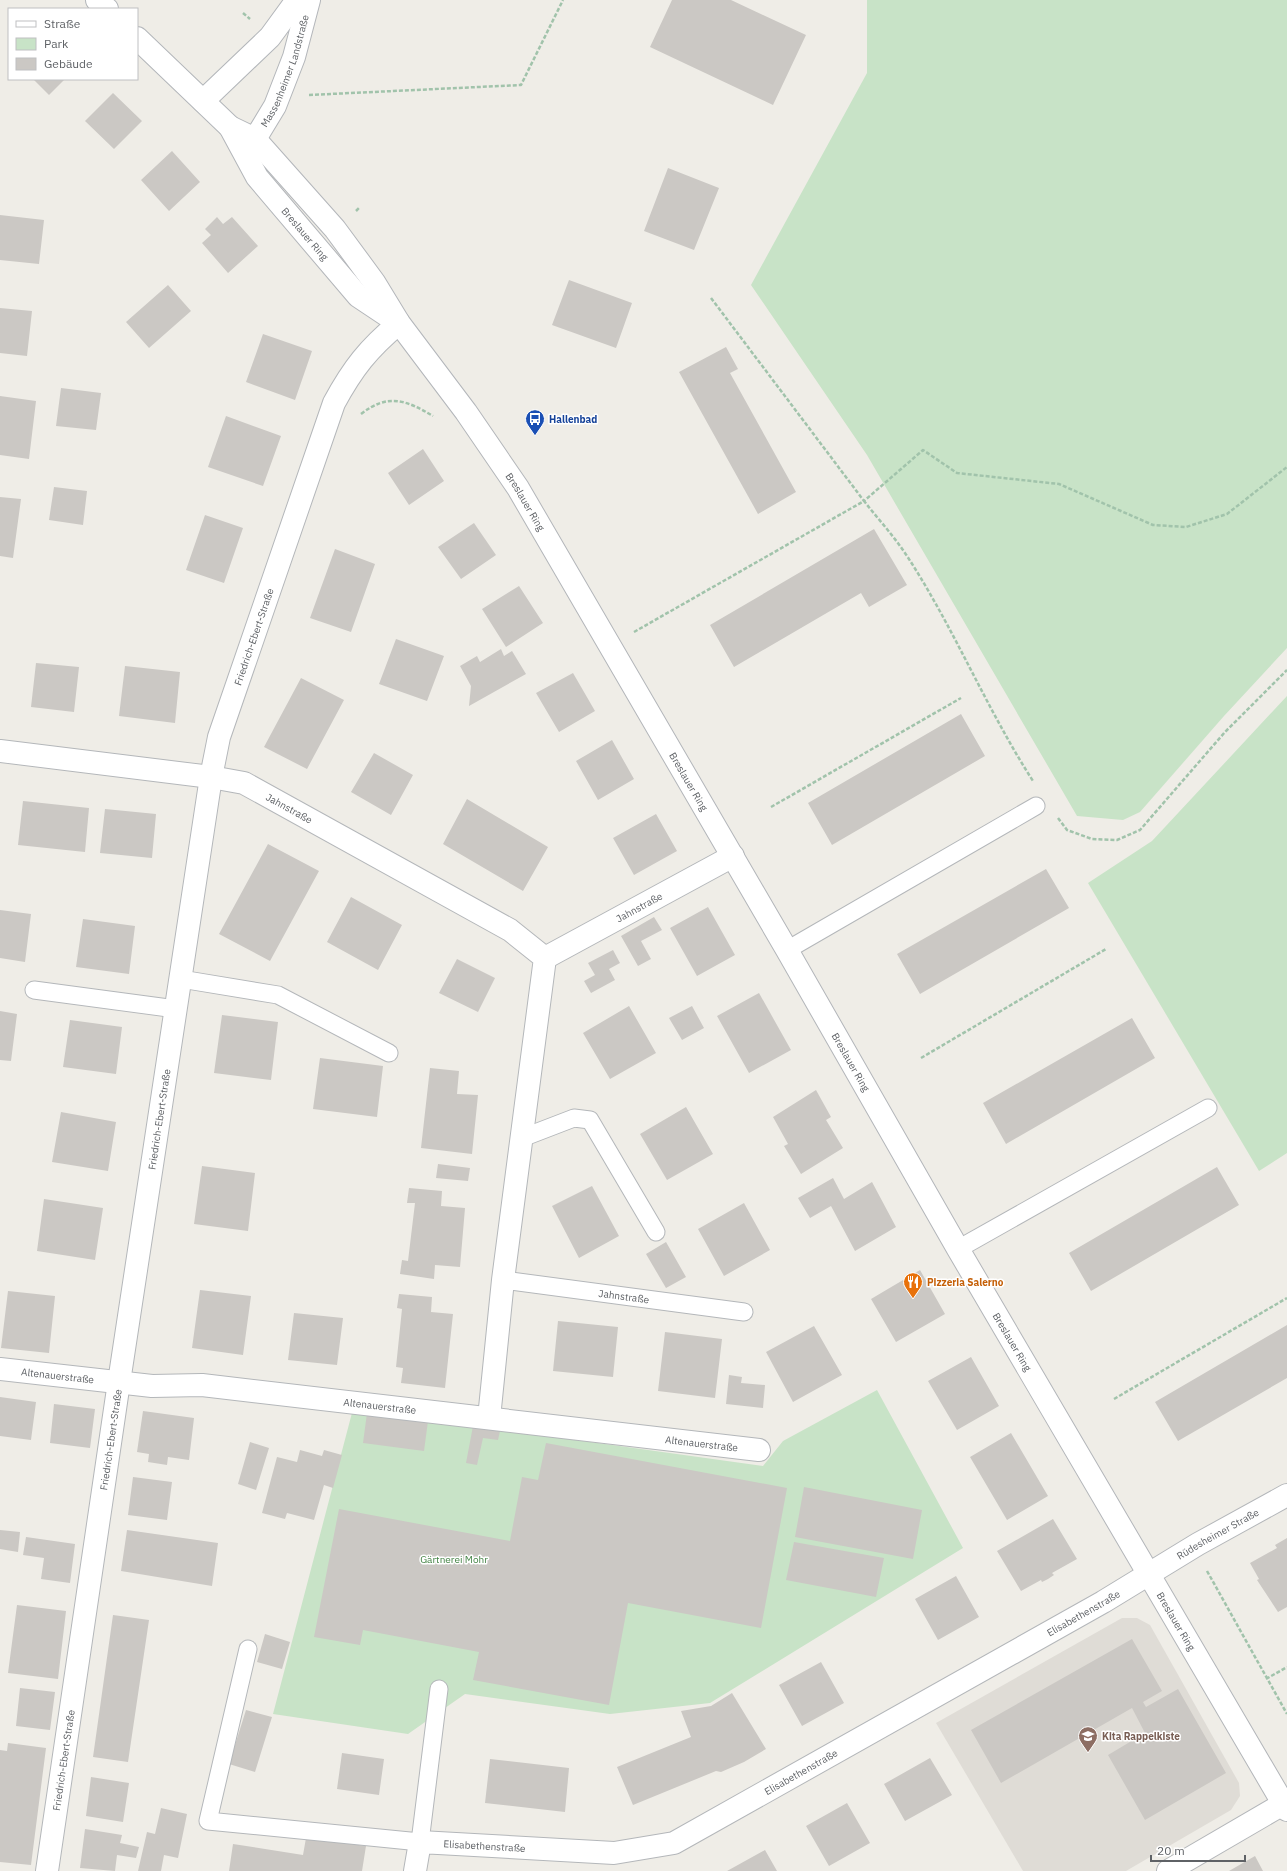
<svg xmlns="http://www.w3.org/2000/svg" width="1287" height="1871" font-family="'IBM Plex Sans',sans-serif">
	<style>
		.education { fill: #dfdcd6 }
		.green { fill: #c8e3c7 }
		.building { fill: #cbc8c4 }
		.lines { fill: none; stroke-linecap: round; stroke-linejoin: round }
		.lane-casing { stroke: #b4b7ba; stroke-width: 19 }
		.street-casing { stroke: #b4b7ba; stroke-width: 24 }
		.secondary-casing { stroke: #b3b6ba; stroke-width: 24 }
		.path { stroke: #a1c3ab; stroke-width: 2.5; stroke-dasharray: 4 2; stroke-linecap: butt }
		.lane { stroke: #fff; stroke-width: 17 }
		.street { stroke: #fff; stroke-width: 22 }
		.secondary { stroke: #fff; stroke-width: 22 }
		.labels { text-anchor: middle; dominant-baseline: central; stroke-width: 3; stroke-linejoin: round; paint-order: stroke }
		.street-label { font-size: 10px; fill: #5f6266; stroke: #fff }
		.transit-label { font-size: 10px; font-weight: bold; fill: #164399; stroke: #fff; text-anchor: start }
		.food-label { font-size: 10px; font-weight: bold; fill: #c56008; stroke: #fff; text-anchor: start }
		.park-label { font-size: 10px; fill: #418243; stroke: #fff }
		.education-label { font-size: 10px; font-weight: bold; fill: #785e54; stroke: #fff; text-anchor: start }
	</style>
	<rect width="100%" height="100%" fill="#efede7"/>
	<path class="education" d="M1122 1618H1137L1150 1625 1239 1783 1240 1796 1231 1810 1126 1871H1023L936 1723Z"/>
	<path class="green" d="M867 0H1287V648L1224 716 1140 812 1123 820 1077 816 867 455 751 285 867 73Z
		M1287 696V1153L1259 1171 1088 883 1152 841Z
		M877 1390 963 1548 710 1703 610 1714 465 1694 408 1734 273 1714 353 1409 763 1466 783 1441Z"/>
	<path class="building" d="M672 0H731L806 35 773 105 650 47Z
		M33 79H65L49 95Z
		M113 93 142 121 114 149 85 121Z
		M172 151 200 182 169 211 141 180Z
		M668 168 719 188 694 250 644 231Z
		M0 215 44 220 39 264 0 260Z
		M217 217 223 224 232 217 258 246 228 273 202 243 211 235 205 229Z
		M569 280 632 303 616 348 552 325Z
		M168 285 191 311 149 348 126 322Z
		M0 308 32 311 27 356 0 353Z
		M263 334 312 351 295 400 246 382Z
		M726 347 738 369 730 373 796 492 758 514 679 372Z
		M61 388 101 393 96 430 56 426Z
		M0 396 36 401 29 459 0 455Z
		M226 416 281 436 263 486 208 467Z
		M423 449 444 481 409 505 388 473Z
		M54 487 87 491 83 525 49 520Z
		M0 497 21 499 13 558 0 556Z
		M205 515 243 528 224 583 186 570Z
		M474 523 496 555 461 579 438 547Z
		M874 529 907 585 869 607 861 593 734 667 710 625Z
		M335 549 375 564 351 632 310 618Z
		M519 586 543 623 506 647 482 609Z
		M396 639 444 656 427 701 379 684Z
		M501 649 504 656 512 651 526 674 469 706 471 686 460 666 477 656 480 662Z
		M36 663 79 667 74 712 31 707Z
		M125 666 180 672 175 723 119 716Z
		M573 673 595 711 559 732 536 693Z
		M301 678 344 700 307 769 264 747Z
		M961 714 985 756 832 845 808 803Z
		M612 740 634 779 598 800 576 761Z
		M374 753 413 775 391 815 351 792Z
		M467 799 548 847 523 891 443 844Z
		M23 801 89 808 85 852 18 845Z
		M105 809 156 814 152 858 100 853Z
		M656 814 677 851 634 875 613 838Z
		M268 844 319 871 270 961 219 934Z
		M1046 869 1069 908 920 994 897 954Z
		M351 897 402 925 378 970 327 942Z
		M708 907 735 955 697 976 670 928Z
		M0 910 31 914 25 962 0 958Z
		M654 917 662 930 641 941 651 959 638 966 621 936Z
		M83 919 135 926 129 974 76 967Z
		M613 950 620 963 609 969 615 980 591 993 584 981 595 975 588 963Z
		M457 959 495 978 478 1012 439 993Z
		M759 993 791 1050 749 1073 717 1016Z
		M629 1006 656 1053 610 1079 583 1033Z
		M692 1006 704 1028 682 1040 669 1018Z
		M0 1011 17 1014 11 1061 0 1060Z
		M222 1015 278 1022 271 1080 214 1073Z
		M1132 1018 1155 1058 1006 1144 983 1103Z
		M70 1020 122 1027 116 1074 63 1067Z
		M320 1058 383 1066 377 1117 313 1109Z
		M430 1068 459 1071 457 1094 478 1095 472 1154 421 1148Z
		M816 1090 831 1117 826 1120 843 1148 801 1174 784 1146 788 1144 773 1117Z
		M686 1107 713 1154 667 1180 640 1134Z
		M61 1112 116 1122 108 1171 52 1162Z
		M438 1164 470 1168 468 1181 436 1178Z
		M202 1166 255 1173 248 1231 194 1224Z
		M1217 1167 1239 1205 1091 1291 1069 1253Z
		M833 1178 844 1199 872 1182 896 1227 855 1251 831 1206 810 1218 798 1198Z
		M592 1186 619 1236 579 1258 552 1206Z
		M409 1188 442 1191 441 1206 465 1208 460 1267 435 1265 434 1279 400 1274 402 1260 408 1261 415 1203H407Z
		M44 1199 103 1208 95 1260 37 1251Z
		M744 1203 770 1250 724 1276 698 1229Z
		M666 1242 686 1277 666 1288 646 1254Z
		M920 1270 945 1314 896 1342 871 1299Z
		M200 1290 251 1296 243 1355 192 1348Z
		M8 1291 55 1296 49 1353 1 1348Z
		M399 1294 432 1297 431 1312 453 1314 445 1388 401 1383 403 1368 396 1367 402 1309 397 1308Z
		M294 1313 343 1318 337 1365 288 1360Z
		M558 1321 618 1327 613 1377 553 1371Z
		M1287 1325V1378L1178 1441 1155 1402Z
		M814 1326 842 1375 793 1402 766 1352Z
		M665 1332 722 1339 715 1398 658 1391Z
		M971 1357 999 1406 957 1430 928 1381Z
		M729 1375 742 1377 741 1383 765 1385 763 1408 726 1404Z
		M0 1397 36 1402 31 1440 0 1436Z
		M54 1404 95 1409 90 1448 50 1443Z
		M143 1411 194 1418 189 1460 168 1457 167 1465 148 1462 149 1454 137 1452Z
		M367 1413 428 1421 424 1451 363 1443Z
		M473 1426 500 1431 498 1440 483 1438 477 1465 466 1463Z
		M1011 1433 1048 1496 1007 1520 970 1457Z
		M250 1442 269 1448 256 1490 238 1484Z
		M546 1443 787 1488 761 1628 628 1603 609 1705 473 1680 479 1652 363 1630 360 1645 314 1637 339 1509 510 1541 522 1477 538 1480Z
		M300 1450 322 1456 324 1450 342 1455 333 1488 324 1485 314 1520 287 1513 285 1519 262 1513 277 1457 297 1462Z
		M133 1477 172 1482 167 1520 128 1515Z
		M804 1487 922 1510 913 1559 795 1537Z
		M1053 1519 1077 1559 1052 1573 1054 1575 1048 1579 1042 1582 1041 1580 1021 1591 997 1551Z
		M0 1530 20 1532 18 1552 0 1549Z
		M127 1530 218 1543 212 1586 121 1571Z
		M26 1537 75 1544 70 1583 41 1579 44 1558 23 1555Z
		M1287 1538V1607L1278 1612 1257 1580 1259 1579 1250 1563 1277 1548 1275 1545Z
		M794 1542 884 1558 876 1597 786 1580Z
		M956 1576 979 1617 938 1640 915 1599Z
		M17 1605 66 1611 58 1679 8 1673Z
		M113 1615 149 1620 128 1762 93 1757Z
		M265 1634 290 1642 282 1669 257 1662Z
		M1132 1639 1162 1691 1143 1702 1146 1707 1178 1689 1226 1773 1145 1820 1108 1755 1145 1733 1132 1708 1001 1783 971 1730Z
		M821 1662 844 1703 802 1726 779 1685Z
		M20 1688 55 1692 50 1730 16 1726Z
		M732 1693 766 1749 744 1762 721 1772 716 1771 633 1805 617 1767 691 1737 681 1711 711 1706Z
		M246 1710 272 1717 255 1772 229 1764Z
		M8 1743 46 1748 31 1865 0 1862V1750L7 1751Z
		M342 1753 384 1759 379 1795 337 1789Z
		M930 1758 952 1795 905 1821 884 1784Z
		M490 1759 569 1768 565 1812 485 1803Z
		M91 1777 129 1783 123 1822 86 1816Z
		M847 1803 870 1843 829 1866 806 1826Z
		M161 1808 187 1814 178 1858 164 1855 161 1871H138L147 1832 155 1834Z
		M85 1829 122 1835 120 1843 139 1847 136 1858 117 1855 115 1871 80 1868Z
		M306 1838 366 1846 362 1871H229L233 1844 303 1855Z
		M765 1850 777 1871H727Z
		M1255 1856 1263 1871H1229Z"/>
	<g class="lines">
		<g class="lane-casing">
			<g id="lane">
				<path d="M787 950 1036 806"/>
				<path d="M181 979 278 995 389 1053"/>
				<path d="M34 990 176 1009"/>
				<path d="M522 1138 574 1118 590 1120 656 1232"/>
				<path d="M958 1249 1208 1108"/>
				<path id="s1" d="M503 1280 744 1312"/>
				<path d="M248 1649 208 1821 420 1842 439 1689"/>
			</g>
		</g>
		<g class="street-casing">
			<g id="street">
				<path id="s2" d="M0 751 211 777 244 783 510 930 545 958 503 1280 489 1418"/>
				<path id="s3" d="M545 958 733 856"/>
				<path id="s4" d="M0 1369 152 1386 202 1385 759 1450"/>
				<path id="s5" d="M47 1871 119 1382 211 777 219 737 334 403C353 368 368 349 399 323"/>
				<path id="s6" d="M415 1871 420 1842 614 1853 674 1843 1103 1602 1198 1544 1287 1495"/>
				<path d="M1168 1871 1283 1804"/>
			</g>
		</g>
		<g class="secondary-casing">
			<g id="secondary">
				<path d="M97 0 107 9"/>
				<path id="s7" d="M137 38 230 127 257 177 358 296 394 320"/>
				<path d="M203 101 270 37 297 0"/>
				<path id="s8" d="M230 127 255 139 335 229 374 282 399 323 466 412 518 488 787 950 958 1249 1287 1810"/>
				<path id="s9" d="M255 139 275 106 294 57 309 0"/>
			</g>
		</g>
		<path class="path" d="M243 13 250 19
			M309 95 521 85 563 0
			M356 211 360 207
			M711 298 864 501 923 450 957 473 1059 484 1153 525 1186 527 1227 514 1287 467
			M361 414C388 393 406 400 433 416
			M634 632 864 501C878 519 894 536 907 556 954 628 986 708 1033 781
			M771 807 961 698
			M1058 818 1067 830 1092 839 1117 840 1140 830 1225 732 1287 670
			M921 1058 1106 949
			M1114 1399 1287 1298
			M1207 1571 1287 1714
			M1266 1679 1287 1667"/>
		<use href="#lane" class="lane"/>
		<use href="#street" class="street"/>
		<use href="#secondary" class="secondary"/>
	</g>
	<defs>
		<g id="bus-pin" transform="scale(1)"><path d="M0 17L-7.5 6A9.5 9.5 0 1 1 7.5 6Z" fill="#1a4fb4" stroke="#fff"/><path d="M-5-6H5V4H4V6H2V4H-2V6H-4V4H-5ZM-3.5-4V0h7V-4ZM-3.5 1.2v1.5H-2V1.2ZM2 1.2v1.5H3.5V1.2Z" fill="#fff"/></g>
		<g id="restaurant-pin" transform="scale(1)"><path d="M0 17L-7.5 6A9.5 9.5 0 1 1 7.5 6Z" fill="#e8710a" stroke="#fff"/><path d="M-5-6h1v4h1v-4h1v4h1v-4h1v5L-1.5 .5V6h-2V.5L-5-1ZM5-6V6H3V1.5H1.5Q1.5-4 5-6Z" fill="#fff"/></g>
		<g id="school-pin" transform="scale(1)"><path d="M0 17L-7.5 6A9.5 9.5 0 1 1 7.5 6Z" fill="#8d6e63" stroke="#fff"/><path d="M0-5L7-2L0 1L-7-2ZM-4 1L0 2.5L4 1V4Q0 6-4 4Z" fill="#fff"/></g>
	</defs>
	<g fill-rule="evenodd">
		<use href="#bus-pin" x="535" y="419"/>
		<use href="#restaurant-pin" x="913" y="1282"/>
		<use href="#school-pin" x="1088" y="1736"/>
	</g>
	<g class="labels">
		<g class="street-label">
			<text stroke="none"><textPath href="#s9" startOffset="75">Massenheimer Landstraße</textPath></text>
			<text stroke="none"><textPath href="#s7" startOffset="260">Breslauer Ring</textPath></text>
			<text stroke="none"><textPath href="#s8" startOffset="481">Breslauer Ring</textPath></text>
			<text stroke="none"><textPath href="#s5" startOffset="1253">Friedrich-Ebert-Straße</textPath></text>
			<text stroke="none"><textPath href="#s8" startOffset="805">Breslauer Ring</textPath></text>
			<text stroke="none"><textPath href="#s2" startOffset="298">Jahnstraße</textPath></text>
			<text stroke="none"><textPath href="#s3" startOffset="107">Jahnstraße</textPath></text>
			<text stroke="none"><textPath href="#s8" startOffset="1129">Breslauer Ring</textPath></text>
			<text stroke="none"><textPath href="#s5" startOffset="760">Friedrich-Ebert-Straße</textPath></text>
			<text stroke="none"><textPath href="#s1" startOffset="122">Jahnstraße</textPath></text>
			<text stroke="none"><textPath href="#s8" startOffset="1452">Breslauer Ring</textPath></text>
			<text stroke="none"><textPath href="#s4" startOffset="58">Altenauerstraße</textPath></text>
			<text stroke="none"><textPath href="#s4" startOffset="382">Altenauerstraße</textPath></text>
			<text stroke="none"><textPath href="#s5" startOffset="436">Friedrich-Ebert-Straße</textPath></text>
			<text stroke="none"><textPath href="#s4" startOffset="706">Altenauerstraße</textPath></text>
			<text stroke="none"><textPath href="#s6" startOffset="910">Rüdesheimer Straße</textPath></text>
			<text stroke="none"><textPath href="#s6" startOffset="754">Elisabethenstraße</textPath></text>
			<text stroke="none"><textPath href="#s8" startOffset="1776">Breslauer Ring</textPath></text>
			<text stroke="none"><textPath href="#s5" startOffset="112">Friedrich-Ebert-Straße</textPath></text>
			<text stroke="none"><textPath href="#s6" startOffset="430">Elisabethenstraße</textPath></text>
			<text stroke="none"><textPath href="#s6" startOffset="94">Elisabethenstraße</textPath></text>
		</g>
		<g class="transit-label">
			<text x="549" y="419">Hallenbad</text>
		</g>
		<g class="food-label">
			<text x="927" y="1282">Pizzeria Salerno</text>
		</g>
		<g class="park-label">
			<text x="454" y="1559">Gärtnerei Mohr</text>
		</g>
		<g class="education-label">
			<text x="1102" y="1736">Kita Rappelkiste</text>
		</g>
	</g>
	<rect x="8" y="8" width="130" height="72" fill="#ffffff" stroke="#bfc0c2"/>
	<rect x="16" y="21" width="20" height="6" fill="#ffffff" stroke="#bfc0c2"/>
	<text x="44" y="28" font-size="12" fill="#5f6266">Straße</text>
	<rect x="16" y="38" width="20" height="12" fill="#c8e3c7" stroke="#bfc0c2"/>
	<text x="44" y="48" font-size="12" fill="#5f6266">Park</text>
	<rect x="16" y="58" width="20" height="12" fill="#cbc8c4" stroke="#bfc0c2"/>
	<text x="44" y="68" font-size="12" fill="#5f6266">Gebäude</text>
	<path d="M1151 1855v6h94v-6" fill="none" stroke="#5f6266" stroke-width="2"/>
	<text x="1157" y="1855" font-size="12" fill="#5f6266" stroke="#ffffff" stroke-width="3" paint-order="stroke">20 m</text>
</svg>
